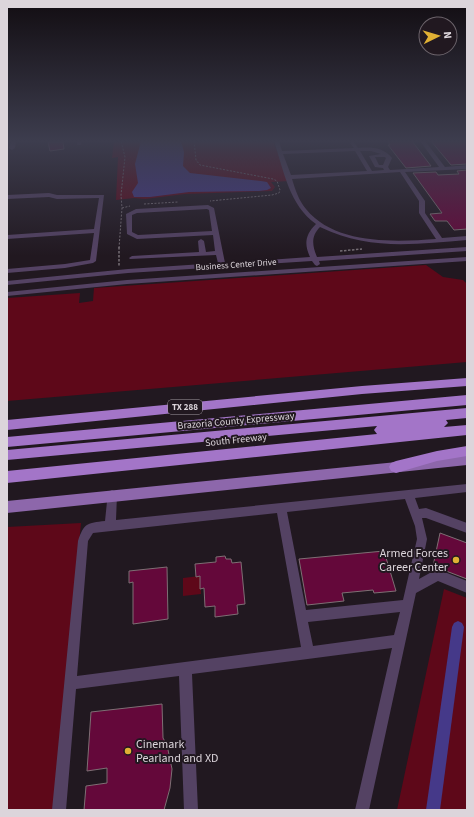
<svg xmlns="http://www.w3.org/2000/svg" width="474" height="817" font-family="'Source Sans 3',sans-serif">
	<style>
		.green { fill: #5e0819 }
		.water { fill: #453989 }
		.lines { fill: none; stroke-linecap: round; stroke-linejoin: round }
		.canal { fill: #453989; fill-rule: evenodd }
		.building { fill: #64083a; stroke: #7e6f74 }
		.path-far1 { stroke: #776f76; stroke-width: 1; stroke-dasharray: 2 1.5; stroke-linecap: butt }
		.path { stroke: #776f76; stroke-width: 1.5; stroke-dasharray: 2.5 1.5; stroke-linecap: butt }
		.minor { fill: #544263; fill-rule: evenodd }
		.major { fill: #8d67ab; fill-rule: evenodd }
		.highway { fill: #a375c8; fill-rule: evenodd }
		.poi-dot { fill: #e0b034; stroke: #211820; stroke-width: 1.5 }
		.labels { text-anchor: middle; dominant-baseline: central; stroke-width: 4; stroke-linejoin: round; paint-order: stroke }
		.far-street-label { font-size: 9px; fill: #dcd5db; stroke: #211820 }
		.shield { fill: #211820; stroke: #a49ca3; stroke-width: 1 }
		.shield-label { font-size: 9px; font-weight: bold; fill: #dcd5db }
		.street-label { font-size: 10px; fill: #dcd5db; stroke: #211820 }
		.near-poi-label { font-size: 12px; fill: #dcd5db; stroke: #211820; text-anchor: end }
	</style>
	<rect width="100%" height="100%" fill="#211820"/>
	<path class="green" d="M114 141H273L289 181 271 182 275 187 272 191 185 194 145 199 134 198 116 200 118 157 112 158Z
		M426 265 443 277 463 280 467 284V362L7 401V298L80 293 79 303 93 301 94 288Z
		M81 523 54 810H7V527Z
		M200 576 201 594 183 596V578Z
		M444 589 467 598V810H397Z"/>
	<path class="water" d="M141 141H181L184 152 183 166 190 173 261 181 267 182 271 188 267 190 259 191 189 192 150 197H134L132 192 138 183 135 164Z"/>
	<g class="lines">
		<path class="canal" d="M458 621 462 623 464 627 440 810H426L452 627 454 623Z"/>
	</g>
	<path class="building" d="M388 141H412L431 166 406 168 388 145H390Z
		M431 141H467V164L451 165Z
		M48 142H63L64 149 50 151Z
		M467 170V229L454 230 447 221H435L430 214 442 213 413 173 436 172 438 175 459 174 457 171Z
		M440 533 467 543V579L433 566Z
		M384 551 396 591 374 593 373 590 342 593 344 601 307 605 299 559Z
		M225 556 226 559H231L232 563 241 562 245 604 237 605 238 614 215 617V606L205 607 204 588 200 589V576L196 577 195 564 216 562V557Z
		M167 567 168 619 133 624V582L129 583V571Z
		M162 704 163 738 167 745 172 769 170 788 164 810H84L86 786 107 783V768L87 771 91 712Z"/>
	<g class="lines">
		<path class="path-far1" d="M194 141 196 160 200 165 273 179 277 181 280 190 279 193 272 195 210 201
			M144 204 178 202
			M122 208 130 206
			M119 248 122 208 121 195 125 157 121 141"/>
		<path class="path" d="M119 247V266
			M340 251 362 249"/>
		<path class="minor" d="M11 141H16L15 148 12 150 9 148Z
			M77 141H82L81 145H77Z
			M274 141H279L282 151 354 148 350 143 353 141 358 148C371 147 383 147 392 158L388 167 390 170 439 167 420 141H425L445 167 467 165V169L405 172 425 201V213L442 238 467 236V240C415 244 369 251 320 227 311 236 312 245 317 257L467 247V251L319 261 320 264 317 266 315 265 312 261 128 273 7 285V281L128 269 218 263 216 255 130 259 129 258 132 256 199 252 198 241 201 239 204 241 206 252 215 251 213 235 137 239 127 234 126 214 136 209 208 205 214 208 225 263 310 257C304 244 305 235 316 224 289 205 284 171 274 141ZM355 151 367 171 291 175 283 154ZM360 151H371L381 154 369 156 375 167 383 168 384 170 372 171ZM375 157H385L386 158 383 165H379ZM400 172 419 201V213L436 239C395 242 335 245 306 209 299 201 295 189 292 179ZM207 209 209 210 212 231 138 235 132 232V215L137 213Z
			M49 193 57 195H104L96 261 93 263 65 268 7 273V269L65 264 90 260 94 233 7 239V235L94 229 99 198 57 199 49 197 7 199V195Z
			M467 257V261L127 284 7 296V292L127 280Z
			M467 484V492L415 498 419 509 426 508 467 523V533L426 518H422L427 539 419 579 437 569 467 581V593L438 581 416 593 369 810H355L392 648 192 674 198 810H184L179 676 76 689 66 810H52L78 541C84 523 87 523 105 521L108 492 112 490 116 492 117 495 116 520ZM405 499 415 526 417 539 403 600 306 610 287 512ZM277 513 301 647 77 676 88 541 93 533ZM400 612 394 635 313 646 308 622Z"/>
		<path class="major" d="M467 455V465L7 513V501Z"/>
		<path class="highway" d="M467 378V386L362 394 7 430V420L362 386Z
			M467 395V405L7 447V437Z
			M467 408V418L446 420 448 423 444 427 467 425V435L7 483V471L377 434 374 430 377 426 7 460V450Z
			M467 446V456L437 461 396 473 391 471 389 467 391 463 396 461 437 451Z"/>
	</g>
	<linearGradient id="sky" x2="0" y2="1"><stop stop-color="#120d12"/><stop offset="0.55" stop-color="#3d3d4e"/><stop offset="1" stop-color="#3d3d4e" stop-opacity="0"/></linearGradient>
	<rect width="474" height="256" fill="url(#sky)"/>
	<g class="poi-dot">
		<circle cx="456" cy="560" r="4"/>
		<circle cx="128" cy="751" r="4"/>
	</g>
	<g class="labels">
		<g class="far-street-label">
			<text transform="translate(236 265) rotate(-4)">Business Center Drive</text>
		</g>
		<rect class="shield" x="168" y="400" width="34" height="14" rx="3"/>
		<g class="shield-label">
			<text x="185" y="407">TX 288</text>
		</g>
		<g class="street-label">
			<text transform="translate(236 421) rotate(-5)">Brazoria County Expressway</text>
			<text transform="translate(236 440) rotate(-6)">South Freeway</text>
		</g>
		<g class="near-poi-label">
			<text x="448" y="553">Armed Forces<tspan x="448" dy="14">Career Center</tspan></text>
			<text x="136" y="744" text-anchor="start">Cinemark<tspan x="136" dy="14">Pearland and XD</tspan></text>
		</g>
	</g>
	<rect width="474" height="817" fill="none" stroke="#dcd5db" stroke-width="16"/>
	<g transform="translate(438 36) rotate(85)"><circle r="19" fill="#211820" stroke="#6c646b"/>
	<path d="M0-3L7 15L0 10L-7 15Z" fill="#e0b034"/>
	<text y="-6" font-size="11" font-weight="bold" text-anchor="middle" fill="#dcd5db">N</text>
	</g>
</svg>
